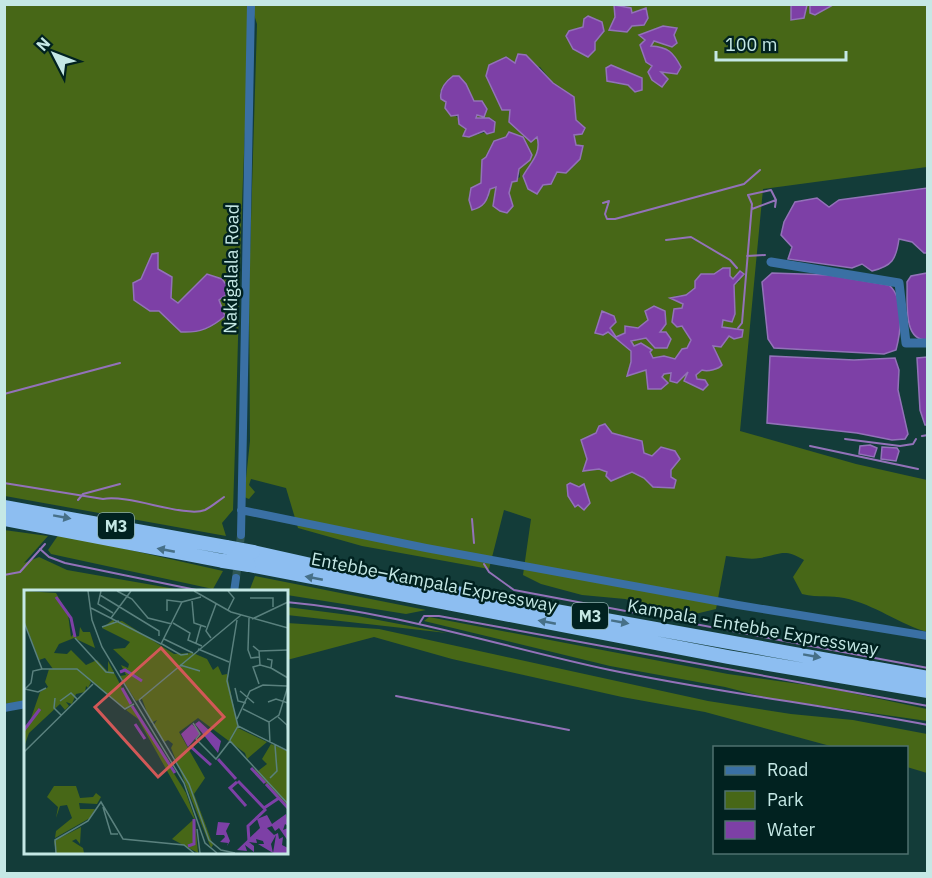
<svg xmlns="http://www.w3.org/2000/svg" width="932" height="878" font-family="'IBM Plex Sans',sans-serif">
	<style>
		.green { fill: #476717; fill-rule: evenodd }
		.water { fill: #7d40a6; stroke: #9372b9; stroke-width: 1.5 }
		.lines { fill: none; stroke-linecap: round; stroke-linejoin: round }
		.stream { stroke: #9372b9; stroke-width: 2 }
		.minor-tunnel { stroke: #2e5653; stroke-width: 8; stroke-dasharray: 8 4; stroke-linecap: butt }
		.minor { stroke: #3a70a4; stroke-width: 8 }
		.tertiary { stroke: #3a70a4; stroke-width: 9 }
		.motorway { stroke: #8dbef1; stroke-width: 14 }
		.motorway-bridge { stroke: #8dbef1; stroke-width: 14 }
		.oneway { fill: #477088 }
		.labels { text-anchor: middle; dominant-baseline: central; stroke-width: 5; stroke-linejoin: round; paint-order: stroke }
		.shield { fill: #012220; stroke: #8aadaa; stroke-width: 1.5 }
		.shield-label { font-size: 16px; font-weight: bold; fill: #c5e8e5 }
		.street-label { font-size: 18px; fill: #c5e8e5; stroke: #012220 }
		.inset-river { fill: none; stroke: #7d40a6; stroke-width: 3 }
		.inset-road { fill: none; stroke: #5a817e; stroke-width: 1.5 }
		.view { fill: #d25857; fill-opacity: 0.15; stroke: #d25857; stroke-width: 3 }
		.inset-edge { fill: none; stroke: #c5e8e5; stroke-width: 3 }
	</style>
	<rect width="100%" height="100%" fill="#133c39"/>
	<path class="green" d="M614 4 615 17 610 30 627 32C630 23 634 19 631 8L622 5H791L790 8 806 11 807 6 810 5H927V167L763 189 740 431 856 464 927 480V632C901 625 874 604 844 598 831 595 819 598 802 594L793 577 804 560C784 548 781 554 760 558 749 560 736 557 726 556L716 609 691 615 625 599 582 595 541 584 523 575 531 519 504 510 489 569 362 546 298 528 286 488 251 479 249 485 255 492 249 499 244 497 250 441 249 287 257 24 252 8C240 175 239 343 233 510L222 523 226 536 5 496V5ZM663 26 651 42 661 74C648 62 642 57 645 39L639 35ZM583 27 604 31 583 52 573 49 570 39ZM506 57 515 63 540 67 553 83 574 97 576 120 573 163 571 169 557 172 551 184 528 189 523 176C530 162 542 154 537 136L531 141 514 127 510 110 502 109 486 76ZM606 68 617 69 642 78C629 85 621 86 607 81ZM466 84 474 101 476 118H489L495 121 493 132C482 131 472 138 463 136L466 129C460 119 441 101 440 92L443 89ZM506 137H523L532 155 530 160 519 169 520 177 512 182 509 193 493 206 497 187 490 189 488 199C478 177 484 163 494 141ZM158 253V269L172 286 171 298 179 303 207 274 181 332 133 284 141 279 152 254ZM701 274H714L740 281 734 285 735 314 732 322 723 320 722 327 730 330 738 328 713 346 716 352 695 375 697 387 685 381 688 372 664 374 648 384 646 370 637 371 627 376 631 362V351L608 332 596 333 599 323 609 328 616 337 638 328 649 320 645 311 660 333 631 341 634 346 641 343 651 350 649 352 653 358 664 356 675 359 687 349 691 340 682 326 683 304 675 296 686 295 695 288V281ZM596 433H611L642 441 643 453 671 470 674 488 653 487 644 478 632 472 625 476 599 469 584 471 587 459 584 446Z
		M4 530 48 536 24 563 39 557 67 570 187 591 26 592 25 701 5 704Z
		M59 534 223 571 213 589 51 554 48 550Z
		M255 576 426 610 406 614 287 595 286 592 250 589Z
		M287 607 357 616 447 633 287 615Z
		M429 617 728 674 828 688 927 709V721L768 698 725 687 610 666 424 621Z
		M287 623 379 629 708 701 791 714 853 720 927 734V773L907 767 906 748 834 747 705 712 622 697 452 659 374 637 287 660Z"/>
	<path class="water" d="M614 5 631 8 632 13 646 8 648 18 644 25 632 26 627 32 609 30 615 17Z
		M791 5V4L833 5 815 15 810 13V5H807L804 18 791 20Z
		M588 16 602 22 604 31 595 42V50L588 57 573 49 566 36 569 31 583 27 584 19Z
		M663 26 677 28 674 35 677 43 672 47 654 41 651 46C668 47 673 52 681 67L677 74 661 72 668 79 662 87 652 80 648 72 652 66 646 62 640 45 645 40 639 35Z
		M518 54 526 55 553 83 574 97 576 120 585 128 582 134 574 135 576 145 583 146 580 159 566 173 557 172 551 184 543 185 537 194 528 189 523 176C530 163 542 154 537 137L531 142 509 122 510 110H502L486 76 489 65 506 57 515 63Z
		M611 65 642 78V90L635 92 628 85 607 81 606 68Z
		M453 76H459L466 84 474 101H482L487 109 484 117 477 115 476 118H489L495 122 494 132 487 134 484 131 469 137 463 136 466 129 459 124 458 115 451 116 445 108 446 102 441 99C439 89 445 82 453 76Z
		M509 132 523 137 532 155 530 160 519 169 517 181 512 182 509 193 513 206 507 213 500 211 493 206 496 187 490 189C487 201 484 207 472 210L469 200 471 188 481 183 482 160 486 157 494 141 506 137Z
		M927 188V253H924L912 242 899 239C896 260 892 266 872 271L862 264 852 268 788 259 792 247 781 235 784 222 795 202 817 198 829 207 839 200Z
		M158 253V269L172 277 171 298 178 303 207 274 222 279 231 291 219 300 225 316C211 328 200 333 181 332L159 311H150L134 300 133 283 141 279 152 254Z
		M723 268H730V276L733 279 740 271 744 274 734 285 735 314 732 322 723 320 722 327 743 330 742 337 734 339 729 336 721 347 713 346 722 365C719 369 708 372 702 370L696 375 697 379 705 380 708 385 703 390 684 381 688 372 677 383 670 381 671 373 664 374 662 377 668 383 661 389H648L646 370 627 376 631 362V351L608 332 603 335 595 333 602 311 614 316 616 322 610 328 616 337 625 333V326L638 328 648 320 645 311 654 306 665 311 666 324 660 332H666L671 339 667 348H655L646 338 631 341 634 346 641 343 652 350 650 352 653 358 664 356 675 359 682 349 687 348 691 340 682 326 677 327 672 322 674 309 682 308 683 304 670 298 686 295 695 288V281L701 274H714Z
		M772 273 830 275 889 285C905 299 901 331 896 350L884 354 774 348 768 339 762 282Z
		M927 273V340C902 341 908 300 907 282L911 276Z
		M770 356 854 360 895 358 899 370 898 390 908 434 905 439 892 440 857 433 767 423Z
		M927 357 928 425H925L920 410 917 358Z
		M605 424 612 433 642 441 644 453 652 456 661 447 675 451 680 459 671 470V477L676 480 674 488 653 487 644 478 632 472 611 481 606 476 607 472 599 469 583 471 587 459 581 440 596 433 599 426Z
		M870 445 877 448 874 457 859 454 860 446Z
		M882 447 897 448 899 451 896 461 881 459Z
		M570 483 579 487 584 484 590 503 584 510 578 505 575 507 568 496 567 485Z"/>
	<g class="lines">
		<path class="stream" d="M603 203 609 201 605 214 607 219H615L744 184 760 170
			M752 209 776 200 775 207
			M666 240 691 237 730 260 737 268
			M747 256 765 255
			M738 328 742 323 752 204 748 195 771 190 776 200
			M4 394 120 363
			M922 436 928 435
			M845 439 900 446 913 444 916 439
			M810 446 918 469
			M4 483 103 499C129 494 185 518 205 510 211 507 218 501 224 497
			M78 500 83 494 120 484
			M472 519 474 543
			M40 549 49 557 65 563 206 592
			M484 564 489 572 514 590 928 668
			M4 575 20 572 45 544
			M286 602C397 612 502 647 610 670 715 692 822 705 928 725
			M419 624 424 616H439L928 706
			M396 696 569 730"/>
		<path class="minor-tunnel" d="M236 578 241 535"/>
		<path class="minor" d="M241 510 426 548 738 605 928 636
			M241 535 251 4
			M234 592 236 578
			M4 708 26 704"/>
		<path class="tertiary" d="M771 262 899 283 906 343H928"/>
		<path class="motorway" d="M4 507 226 547
			M4 519 223 561
			M253 552 356 575 928 678
			M249 565 728 657 928 691"/>
		<path class="motorway-bridge" d="M226 547 253 552
			M223 561 249 565"/>
	</g>
	<defs><path id="oneway-solid" d="M-6-.8H1V-3.2L6.5 0L1 3.2V.8H-6Z" transform="scale(1.5)"/></defs>
	<g class="oneway">
		<use href="#oneway-solid" transform="translate(62 517) rotate(10)"/>
		<use href="#oneway-solid" transform="translate(166 550) rotate(-169)"/>
		<use href="#oneway-solid" transform="translate(314 578) rotate(-169)"/>
		<use href="#oneway-solid" transform="translate(547 622) rotate(-169)"/>
		<use href="#oneway-solid" transform="translate(620 622) rotate(10)"/>
		<use href="#oneway-solid" transform="translate(812 656) rotate(10)"/>
	</g>
	<g class="labels">
		<g class="shield">
			<rect x="98" y="513" width="36" height="26" rx="4.5"/>
			<rect x="572" y="603" width="36" height="26" rx="4.5"/>
		</g>
		<g class="shield-label">
			<text x="116" y="526">M3</text>
			<text x="590" y="616">M3</text>
		</g>
		<g class="street-label">
			<text transform="translate(231 269) rotate(-89)">Nakigalala Road</text>
			<text transform="translate(434 582) rotate(11)">Entebbe–Kampala Expressway</text>
			<text transform="translate(753 627) rotate(10)">Kampala - Entebbe Expressway</text>
		</g>
	</g>
	<g transform="translate(24 590)">
		<rect width="264" height="264" fill="#133c39"/>
		<path d="M0 1 32 3 44 24 47 47 50 43 51 47 55 46 56 37 59 42H66L71 58 50 48 35 54 30 63 43 64 47 60 62 75 73 70 84 82V71L107 115 102 119 64 89 67 92 64 98 62 96 61 102 52 104 48 114 42 112 45 116 41 120 36 114 5 143 0 157V136L5 134 16 102 24 97 21 92 25 79H29L21 68 15 70 0 31ZM90 29V32L98 31 150 64 169 63 183 69 189 80 194 76 198 85 203 84 214 138 243 152 223 169 221 163 174 128 155 142 181 188 170 204 189 255 187 258 147 158 149 154 144 150 140 152 129 136 133 130 127 133 118 109 112 111 96 86 102 85 97 75 104 78 105 74 89 59 101 58 106 52 78 38ZM108 116 162 203 171 229 174 263 148 249 170 229 114 129 102 120ZM247 154 264 161V217L227 178 234 181 243 174 238 169ZM30 196H52L56 208 69 207 72 203 77 207 73 214 55 213 56 219H71L66 228 31 248 32 241 48 228 43 215 36 216 32 228 34 217 23 207ZM57 237 56 254 52 249 48 251 59 258 60 263H32L30 251Z" fill="#476717"/>
		<path d="M175 131 197 151 194 163 171 134ZM168 134 176 143 164 157 157 144ZM262 224 264 236 261 234 259 240 264 238V251L255 238 251 241 248 236 243 238 250 245 254 243 255 249 259 247 258 255 264 258V263H249L252 245 247 254 249 263 234 254H240L239 251 232 249 233 253 225 252 230 256V262L221 255 223 261 213 260 236 238 233 229 243 225 248 234ZM194 232 206 233 202 241 206 251 203 256 204 253 196 252 201 247 200 245H192Z" fill="#7d40a6"/>
		<path class="inset-river" d="M32 7 47 28 51 47M96 82 101 80 118 91M98 98 107 114M108 116 151 183M111 134 121 149M0 140 16 119M166 156 187 175M194 169 212 189M227 178 241 193M214 191 240 218 255 208M213 192 206 198 222 216M242 194 264 218M225 251 224 236 242 219M164 256 170 254V229"/>
		<path class="inset-road" d="M64 1 68 30 78 57 160 193 181 253 193 263M77 1 74 14 89 23M93 1 108 9 124 28 148 34M170 1 207 22 264 38M76 5 135 41V46M226 8H249V17M168 11 170 33 182 37M67 18 137 54 158 12 177 7M204 20 210 8 204 1M143 21V10L158 12M87 28 107 1M225 28 224 60 227 68 235 67M228 29 264 12M0 32 18 79H53L101 119 110 114M149 33 166 43 164 50 178 56M78 37 95 31M51 48 82 82 90 83M187 48 182 41 192 14M140 49 169 63M172 53 177 35M138 54 157 65 164 64M229 56 235 61 264 60M174 59 205 72M235 61 236 75 247 78 248 70 243 69M156 75 176 81M247 78 264 88M235 94 229 77 236 75M211 98 214 111 222 113M1 99 14 102 22 98M0 100 7 93 9 81 18 79M216 101 230 113M31 108 30 118 37 125M115 110 165 194 185 250 197 260 211 263M115 110 217 25M36 111 47 103 53 109M244 112 252 109 264 113M219 119 245 132 246 153M254 127 263 135 264 143M213 129 226 101 239 95 263 96M245 132 255 125 264 96M169 133 176 144 172 149 192 169 206 151 264 214M214 136 264 161M206 150 214 136 203 91 213 30M0 162 69 94M246 188 253 181 251 155M79 217 87 244H94M173 239 176 263M32 263 31 250 64 231 77 212 99 249 160 255 170 263"/>
		<path class="view" d="M137 58 200 127 134 187 71 117Z"/>
		<rect width="264" height="264" class="inset-edge"/>
	</g>
	<rect width="932" height="878" fill="none" stroke="#c5e8e5" stroke-width="12"/>
	<rect x="713" y="746" width="195" height="108" fill="#012220" stroke="#4f716f" stroke-width="1.5"/>
	<rect x="725" y="766" width="30" height="9" fill="#3a70a4" stroke="#4f716f" stroke-width="1.5"/>
	<text x="767" y="776" font-size="18" fill="#c5e8e5">Road</text>
	<rect x="725" y="791" width="30" height="18" fill="#476717" stroke="#4f716f" stroke-width="1.5"/>
	<text x="767" y="806" font-size="18" fill="#c5e8e5">Park</text>
	<rect x="725" y="821" width="30" height="18" fill="#7d40a6" stroke="#4f716f" stroke-width="1.5"/>
	<text x="767" y="836" font-size="18" fill="#c5e8e5">Water</text>
	<g transform="translate(54 54) rotate(312)" stroke="#012220" stroke-width="4.5" paint-order="stroke">
	<path d="M0-4.5L10 22L0 15L-10 22Z" fill="#c5e8e5"/>
	<text y="-9" font-size="16" font-weight="bold" text-anchor="middle" fill="#c5e8e5">N</text>
	</g>
	<path d="M716 51v9h130v-9" fill="none" stroke="#c5e8e5" stroke-width="3"/>
	<text x="725" y="51" font-size="18" fill="#c5e8e5" stroke="#012220" stroke-width="4.5" paint-order="stroke">100 m</text>
</svg>
